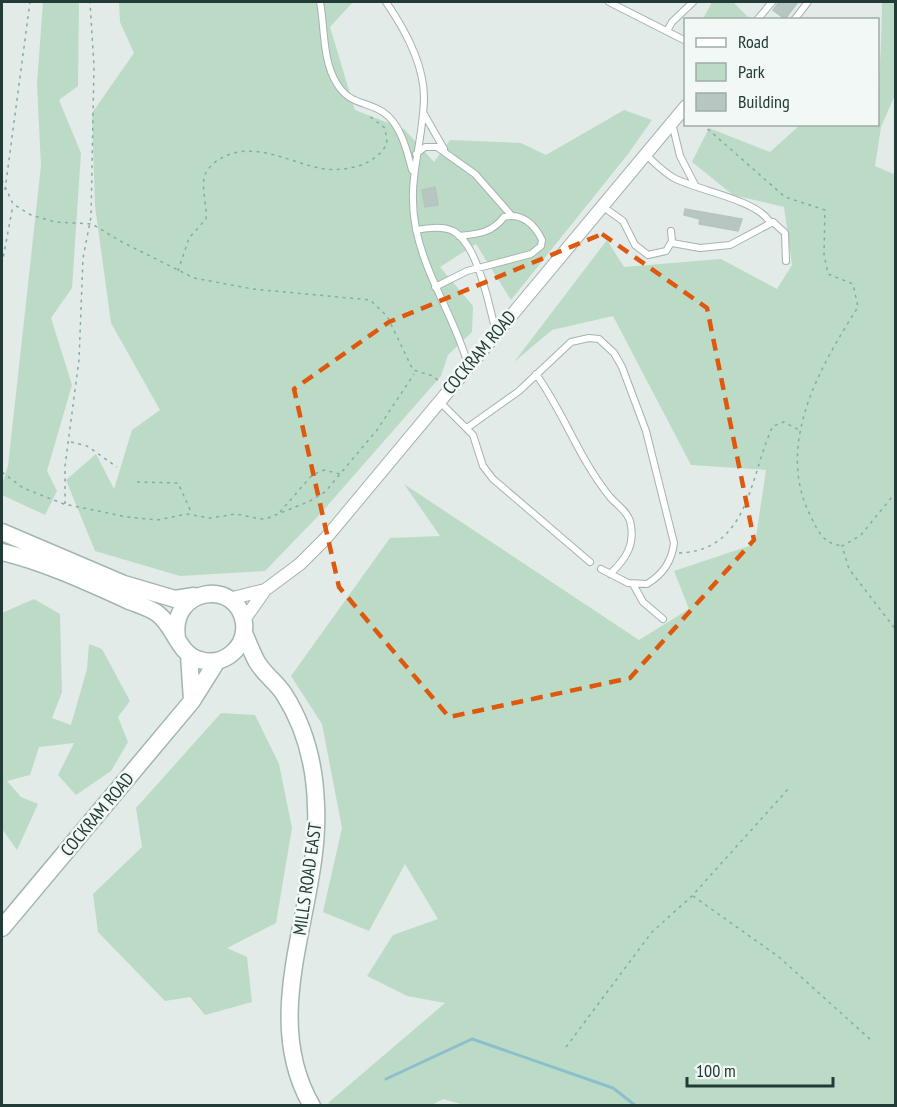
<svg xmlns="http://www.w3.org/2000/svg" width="897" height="1107" font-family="'PT Sans Narrow',sans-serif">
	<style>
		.green { fill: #bcdbc6 }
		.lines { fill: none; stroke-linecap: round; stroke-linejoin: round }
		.stream { stroke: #8cbfcd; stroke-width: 3 }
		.building { fill: #b7c6c1; stroke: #b4c4bf; stroke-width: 1.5 }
		.lane-casing { stroke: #a5b3af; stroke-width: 8 }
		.street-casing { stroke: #a5b3af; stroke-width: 14 }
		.secondary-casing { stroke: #a1b6b0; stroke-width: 19 }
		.path { stroke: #84ada3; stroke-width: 1.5; stroke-dasharray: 3 4.5; stroke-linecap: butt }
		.lane { stroke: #fff; stroke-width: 6 }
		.street { stroke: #fff; stroke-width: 12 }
		.secondary { stroke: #fff; stroke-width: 16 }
		.marked { fill: none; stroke: #de580e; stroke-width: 4.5; stroke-dasharray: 12 8; stroke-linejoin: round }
		.labels { text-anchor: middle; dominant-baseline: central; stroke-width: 5; stroke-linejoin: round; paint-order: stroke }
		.street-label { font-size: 18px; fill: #233b36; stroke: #f2f8f5 }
	</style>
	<rect width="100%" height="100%" fill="#e2ebe8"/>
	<path class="green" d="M43 2H79L78 86 59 100 81 153 72 288 51 318 72 385 47 471 57 491 45 515 2 495V484L8 466 41 166 37 84Z
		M119 2H353L330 27 355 110 404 129 434 162 450 140 521 143 546 155 624 110 652 120 628 154 511 300 476 244 440 267 473 306 472 332 448 355 441 376 321 513 265 571 180 576 95 551 66 480 96 454 114 489 132 430 160 410 111 323 95 206 92 113 134 53 120 22Z
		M712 2H733L749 18 703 19Z
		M882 2H895V95L881 127 875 166 896 175 895 1105 468 1106 443 1099 432 1105H332L328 1103 445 1003 407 996 367 976 393 935 438 919 405 864 369 931 323 912 342 828 322 724 291 676 390 538 440 536 404 484 639 640 689 609 674 571 755 544 766 470 691 465 613 316 552 330 514 362 607 240 624 267 721 259 777 289 792 265 784 207 733 195 692 162 709 128 770 152 800 125 878 124C878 83 882 43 882 2Z
		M34 599 60 614 62 692 52 718 71 725 87 669 89 644 102 649 130 701 118 717 128 742 111 771 76 795 58 775 74 743 39 747 30 775 7 781 21 797 38 804 17 850 2 829V613Z
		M221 713 255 715 279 764 292 828 276 923 227 948 247 957 252 1002 205 1015 190 997 165 1001 98 932 93 894 142 847 136 808Z"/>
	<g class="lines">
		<path class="stream" d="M386 1079 472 1039 613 1088 636 1106"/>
	</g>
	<path class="building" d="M779 2H798L785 19 773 10Z
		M435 187 438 205 425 207 422 190Z
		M685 209 742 219 738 231 699 224 700 219 684 215Z"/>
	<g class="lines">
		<g class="lane-casing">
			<path id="lane" d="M320 2C325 28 322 60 337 84 350 105 366 101 383 112 401 124 407 151 412 170
				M386 2C404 28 424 65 424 98 423 146 406 180 416 229 426 278 455 318 468 365
				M609 2 686 41
				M757 20 772 2
				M794 20 808 2
				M667 31 672 22 693 2
				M424 114 444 149
				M672 123 680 156 695 185
				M416 154 425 147H437L475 174 511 215
				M645 154C654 162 663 172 674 178 699 191 755 199 770 222
				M602 206 623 221 635 245 648 255 666 251 672 241 671 231
				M416 230C428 228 442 226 453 231 478 244 489 306 496 332
				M672 243 700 248 730 245 773 222 785 233 786 261
				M435 287 467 271 531 254 541 246 542 240C535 225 522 212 504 217 492 233 478 234 459 236
				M536 374C564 413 579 459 610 497 617 505 627 511 630 521 636 544 626 559 610 574
				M439 401 473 435 483 466 493 479 590 562
				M467 428 519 391 571 342 589 338 599 339 614 353 622 367 646 431 674 543C672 561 662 575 647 584L628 583 601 569
				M633 584 643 602 663 619"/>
		</g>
		<g class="street-casing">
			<path id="street" d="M229 599 265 590
				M244 620 265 590 300 564 326 538 686 106"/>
		</g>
		<g class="secondary-casing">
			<path id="secondary" d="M2 532 124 584 175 599 194 596
				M2 552C44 562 85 581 125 599 135 604 149 607 158 614 175 627 178 654 200 660 223 667 247 648 244 623 238 578 169 587 177 638
				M244 633C248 642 252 653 257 662 264 674 276 682 284 694 305 727 315 767 316 806 321 905 257 1012 312 1106
				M189 655 192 700
				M2 928 192 701 217 661"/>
		</g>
		<path class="path" d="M702 124 785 197 825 210 824 254 828 274 853 284 858 307C820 367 774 445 811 517 819 533 823 543 842 546
			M2 180 13 204 31 215 55 222 92 224 122 242 194 278 253 289 370 300 387 316 413 370 433 376 441 383
			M5 190 30 2
			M2 264 13 205
			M178 271 189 238 206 219C207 206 202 191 204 178 205 171 212 164 218 160 251 139 286 161 319 168 342 173 377 166 387 143L385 128 368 115
			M71 442 87 446 117 467
			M2 472 23 488 64 504 127 517 157 520 187 514 210 518 236 514 261 519 268 518 310 501 325 492 377 430 414 374
			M137 482 178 483 192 514
			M896 492 861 535 842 546 849 569 896 630
			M65 504V466L79 360 83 258 91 217 94 66 90 2
			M280 512 312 475 324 470 340 474
			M679 553C751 551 750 472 773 426L784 422 799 430
			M693 896 779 957 872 1041
			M566 1047 652 932 692 896 790 787"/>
		<use href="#lane" class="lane"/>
		<use href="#street" class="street"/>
		<use href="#secondary" class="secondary"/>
	</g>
	<path class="marked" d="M602 234 707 308 754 540 630 678 449 717 339 587 294 389 389 322Z"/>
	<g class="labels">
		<g class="street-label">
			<text transform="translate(479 352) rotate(-50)">COCKRAM ROAD</text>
			<text transform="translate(97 814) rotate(-50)">COCKRAM ROAD</text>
			<text transform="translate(307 879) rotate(-82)">MILLS ROAD EAST</text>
		</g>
	</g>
	<rect width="897" height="1107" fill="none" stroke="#233b36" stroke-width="6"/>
	<rect x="684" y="18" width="195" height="108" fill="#f2f8f5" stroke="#9faca9" stroke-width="1.5"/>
	<rect x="696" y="38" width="30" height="9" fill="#ffffff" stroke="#9faca9" stroke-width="1.5"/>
	<text x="738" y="48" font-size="18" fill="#233b36">Road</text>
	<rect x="696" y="63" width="30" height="18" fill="#bcdbc6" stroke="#9faca9" stroke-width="1.5"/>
	<text x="738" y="78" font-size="18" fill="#233b36">Park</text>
	<rect x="696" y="93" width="30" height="18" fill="#b7c6c1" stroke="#9faca9" stroke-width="1.5"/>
	<text x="738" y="108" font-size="18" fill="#233b36">Building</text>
	<path d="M687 1077v9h146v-9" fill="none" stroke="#233b36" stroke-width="3"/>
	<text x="696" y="1077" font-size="18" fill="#233b36" stroke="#f2f8f5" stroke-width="4.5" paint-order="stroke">100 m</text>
</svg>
